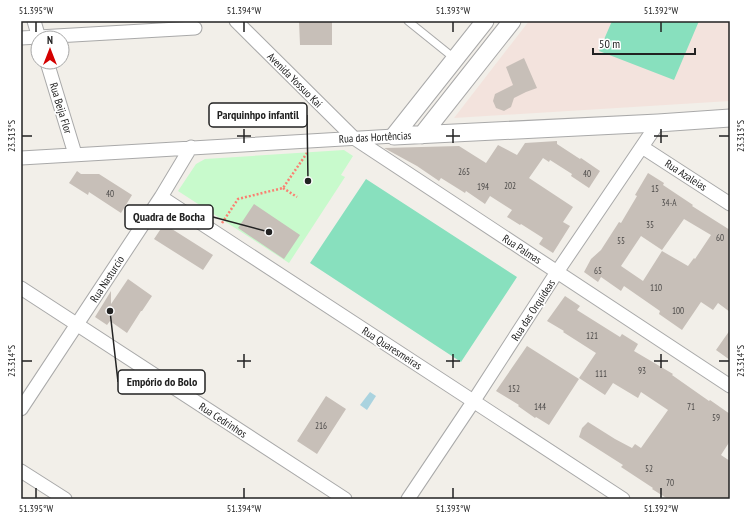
<svg xmlns="http://www.w3.org/2000/svg" width="751" height="520" font-family="'PT Sans Narrow',sans-serif">
	<style>
		.military { fill: #f3e3dd }
		.park { fill: #c8facc }
		.pitch { fill: #88e0be }
		.water { fill: #aad3df }
		.building { fill: #c7bfb8; fill-rule: evenodd }
		.lines { fill: none; stroke-linecap: round; stroke-linejoin: round }
		.service-casing { stroke: #a9a9a9; stroke-width: 9 }
		.minor-casing { stroke: #a9a9a9; stroke-width: 15 }
		.tertiary-casing { stroke: #a9a9a9; stroke-width: 19 }
		.path { stroke: #fa8072; stroke-width: 2.5; stroke-dasharray: 2 2; stroke-linecap: butt }
		.service { stroke: #fff; stroke-width: 7 }
		.minor { stroke: #fff; stroke-width: 13 }
		.tertiary { stroke: #fff; stroke-width: 17 }
		.ticks { fill: none; stroke: #222; stroke-width: 1.5 }
		.labels { text-anchor: middle; dominant-baseline: central; stroke-width: 3.5; stroke-linejoin: round; paint-order: stroke }
		.number-label { font-size: 9px; fill: #4b4948 }
		.street-label { font-size: 11px; fill: #222; stroke: #fff }
		.leader { fill: none; stroke: #222; stroke-width: 1.5 }
		.callout-dot { fill: #222; stroke: #fff; stroke-width: 1.5 }
		.callout { fill: #fff; stroke: #222; stroke-width: 1.5 }
		.callout-label { font-size: 12px; text-anchor: middle; font-weight: bold; fill: #222 }
		.neatline { fill: none; stroke: #222; stroke-width: 1.5 }
		.ticks-label { font-size: 10px; text-anchor: middle; fill: #222 }
	</style>
	<rect width="100%" height="100%" fill="#f2efe9"/>
	<path class="military" d="M529 21H730V101L454 118Z"/>
	<path class="park" d="M344 150 353 156 341 175 345 177 289 263 178 191 196 164 205 159Z"/>
	<path class="pitch" d="M612 21H699L674 80 599 51Z
		M366 179 517 277 461 362 310 263Z"/>
	<path class="water" d="M370 392 376 396 367 410 360 405Z"/>
	<path class="building" d="M299 21H332V45H300Z
		M524 58 537 88 526 92 514 98 511 107 504 111 496 108 493 101 495 94 513 85 506 67Z
		M557 141V144L580 159 581 158 600 171 589 188 571 176 572 174 550 160 549 162 543 158 529 178 573 207 563 222 570 226 553 253 539 244 543 238 521 224 520 225 507 217 512 210 490 196 485 204 466 191 465 193 441 178 439 181 417 166 384 148 459 146 486 163 498 145 517 155 525 143Z
		M77 171 81 174H99L132 195 121 213 89 192 88 195 69 183Z
		M648 173 664 183 663 185 693 205 692 206 730 230V312L718 303 713 310 701 302 682 330 659 314 660 311 624 286 621 291 601 277 598 282 584 272 591 259 601 250 619 222 621 223 637 196 635 195ZM684 219 711 235 695 259 694 258 688 266 662 251 643 281 621 266 641 236 662 250Z
		M254 204 300 235 284 259 238 228Z
		M164 224 213 255 203 270 154 239Z
		M128 279 152 296 142 311H141L127 333 110 321 107 325 95 317 111 291V304Z
		M565 296 580 306 577 310 620 337 622 334 638 344 634 351 673 374 672 375 709 401 710 400 730 414V441L721 455 730 461V499H668L652 489 653 488 621 467 623 465 579 437 582 428 588 422 615 439 632 448 635 444 641 448 668 410 641 392 638 398 613 383 605 395 579 378 596 353 563 332 564 331 547 321Z
		M730 330V360L716 350Z
		M527 346 579 379 549 425 536 417 535 418 518 406 519 405 496 391Z
		M326 396 346 409 317 454 297 441Z"/>
	<g class="lines">
		<g class="service-casing">
			<path id="service" d="M408 21 454 58"/>
		</g>
		<g class="minor-casing">
			<path id="minor" d="M34 21 39 38
				M236 21 354 138 730 386
				M21 38 195 28
				M47 62 75 154
				M642 147 730 204
				M21 158 394 136
				M161 197 623 499
				M21 288 345 499
				M21 409 161 197 191 147
				M21 471 65 499
				M408 499 473 402 557 272 658 123"/>
		</g>
		<g class="tertiary-casing">
			<path id="tertiary" d="M422 135 512 21
				M394 136 658 123 730 118
				M394 136 485 21"/>
		</g>
		<path class="path" d="M283 188 297 197
			M222 223 238 199 283 188 307 153"/>
		<use href="#service" class="service"/>
		<use href="#minor" class="minor"/>
		<use href="#tertiary" class="tertiary"/>
	</g>
	<path class="ticks" d="M36 22V32M244 22V32M453 22V32M661 22V32M244 129V143M453 129V143M661 129V143M22 136H32M237 136H251M446 136H460M654 136H668M719 136H729M244 354V368M453 354V368M661 354V368M22 361H32M237 361H251M446 361H460M654 361H668M719 361H729M36 488V498M244 488V498M453 488V498M661 488V498"/>
	<g class="labels">
		<g class="number-label">
			<text x="464" y="171">265</text>
			<text x="587" y="173">40</text>
			<text x="510" y="185">202</text>
			<text x="483" y="186">194</text>
			<text x="655" y="188">15</text>
			<text x="110" y="193">40</text>
			<text x="669" y="202">34-A</text>
			<text x="650" y="224">35</text>
			<text x="720" y="237">60</text>
			<text x="621" y="240">55</text>
			<text x="598" y="270">65</text>
			<text x="656" y="287">110</text>
			<text x="678" y="310">100</text>
			<text x="592" y="335">121</text>
			<text x="642" y="370">93</text>
			<text x="601" y="373">111</text>
			<text x="514" y="388">152</text>
			<text x="540" y="406">144</text>
			<text x="691" y="406">71</text>
			<text x="716" y="417">59</text>
			<text x="321" y="425">216</text>
			<text x="649" y="468">52</text>
			<text x="670" y="482">70</text>
		</g>
		<g class="street-label">
			<text transform="translate(295 80) rotate(45)">Avenida Yossuo Kai</text>
			<text transform="translate(61 108) rotate(73)">Rua Beija Flor</text>
			<text transform="translate(375 137) rotate(-3)">Rua das Hortências</text>
			<text transform="translate(686 175) rotate(33)">Rua Azaleias</text>
			<text transform="translate(522 249) rotate(33)">Rua Palmas</text>
			<text transform="translate(107 279) rotate(-57)">Rua Nasturcio</text>
			<text transform="translate(533 310) rotate(-57)">Rua das Orquídeas</text>
			<text transform="translate(392 348) rotate(33)">Rua Quaresmeiras</text>
			<text transform="translate(223 420) rotate(33)">Rua Cedrinhos</text>
		</g>
	</g>
	<path class="leader" d="M308 181L307 115M269 232L213 217M110 311L118 382"/>
	<g class="callout-dot">
		<circle cx="308" cy="181" r="4"/>
		<circle cx="269" cy="232" r="4"/>
		<circle cx="110" cy="311" r="4"/>
	</g>
	<g class="callout">
		<rect x="209" y="103" width="98" height="24" rx="4"/>
		<rect x="125" y="205" width="88" height="24" rx="4"/>
		<rect x="118" y="370" width="87" height="24" rx="4"/>
	</g>
	<g class="callout-label">
		<text x="258" y="119">Parquinhpo infantil</text>
		<text x="169" y="221">Quadra de Bocha</text>
		<text x="162" y="386">Empório do Bolo</text>
	</g>
	<rect width="751" height="520" fill="none" stroke="#ffffff" stroke-width="44"/>
	<g transform="translate(50 50)"><circle r="19" fill="#ffffff" stroke="#a7a7a7"/>
	<path d="M0-3L7 15L0 10L-7 15Z" fill="#d40000"/>
	<text y="-6" font-size="11" font-weight="bold" text-anchor="middle" fill="#222222">N</text>
	</g>
	<path d="M593 48v6h102v-6" fill="none" stroke="#222222" stroke-width="2"/>
	<text x="599" y="48" font-size="12" fill="#222222" stroke="#ffffff" stroke-width="3" paint-order="stroke">50 m</text>
	<rect x="22" y="22" width="707" height="476" class="neatline"/>
	<g class="ticks-label">
		<text x="36" y="14">51.395°W</text>
		<text x="244" y="14">51.394°W</text>
		<text x="453" y="14">51.393°W</text>
		<text x="661" y="14">51.392°W</text>
		<text transform="translate(11 136) rotate(-90)" y="4">23.313°S</text>
		<text transform="translate(740 136) rotate(-90)" y="4">23.313°S</text>
		<text transform="translate(11 361) rotate(-90)" y="4">23.314°S</text>
		<text transform="translate(740 361) rotate(-90)" y="4">23.314°S</text>
		<text x="36" y="512">51.395°W</text>
		<text x="244" y="512">51.394°W</text>
		<text x="453" y="512">51.393°W</text>
		<text x="661" y="512">51.392°W</text>
	</g>
</svg>
